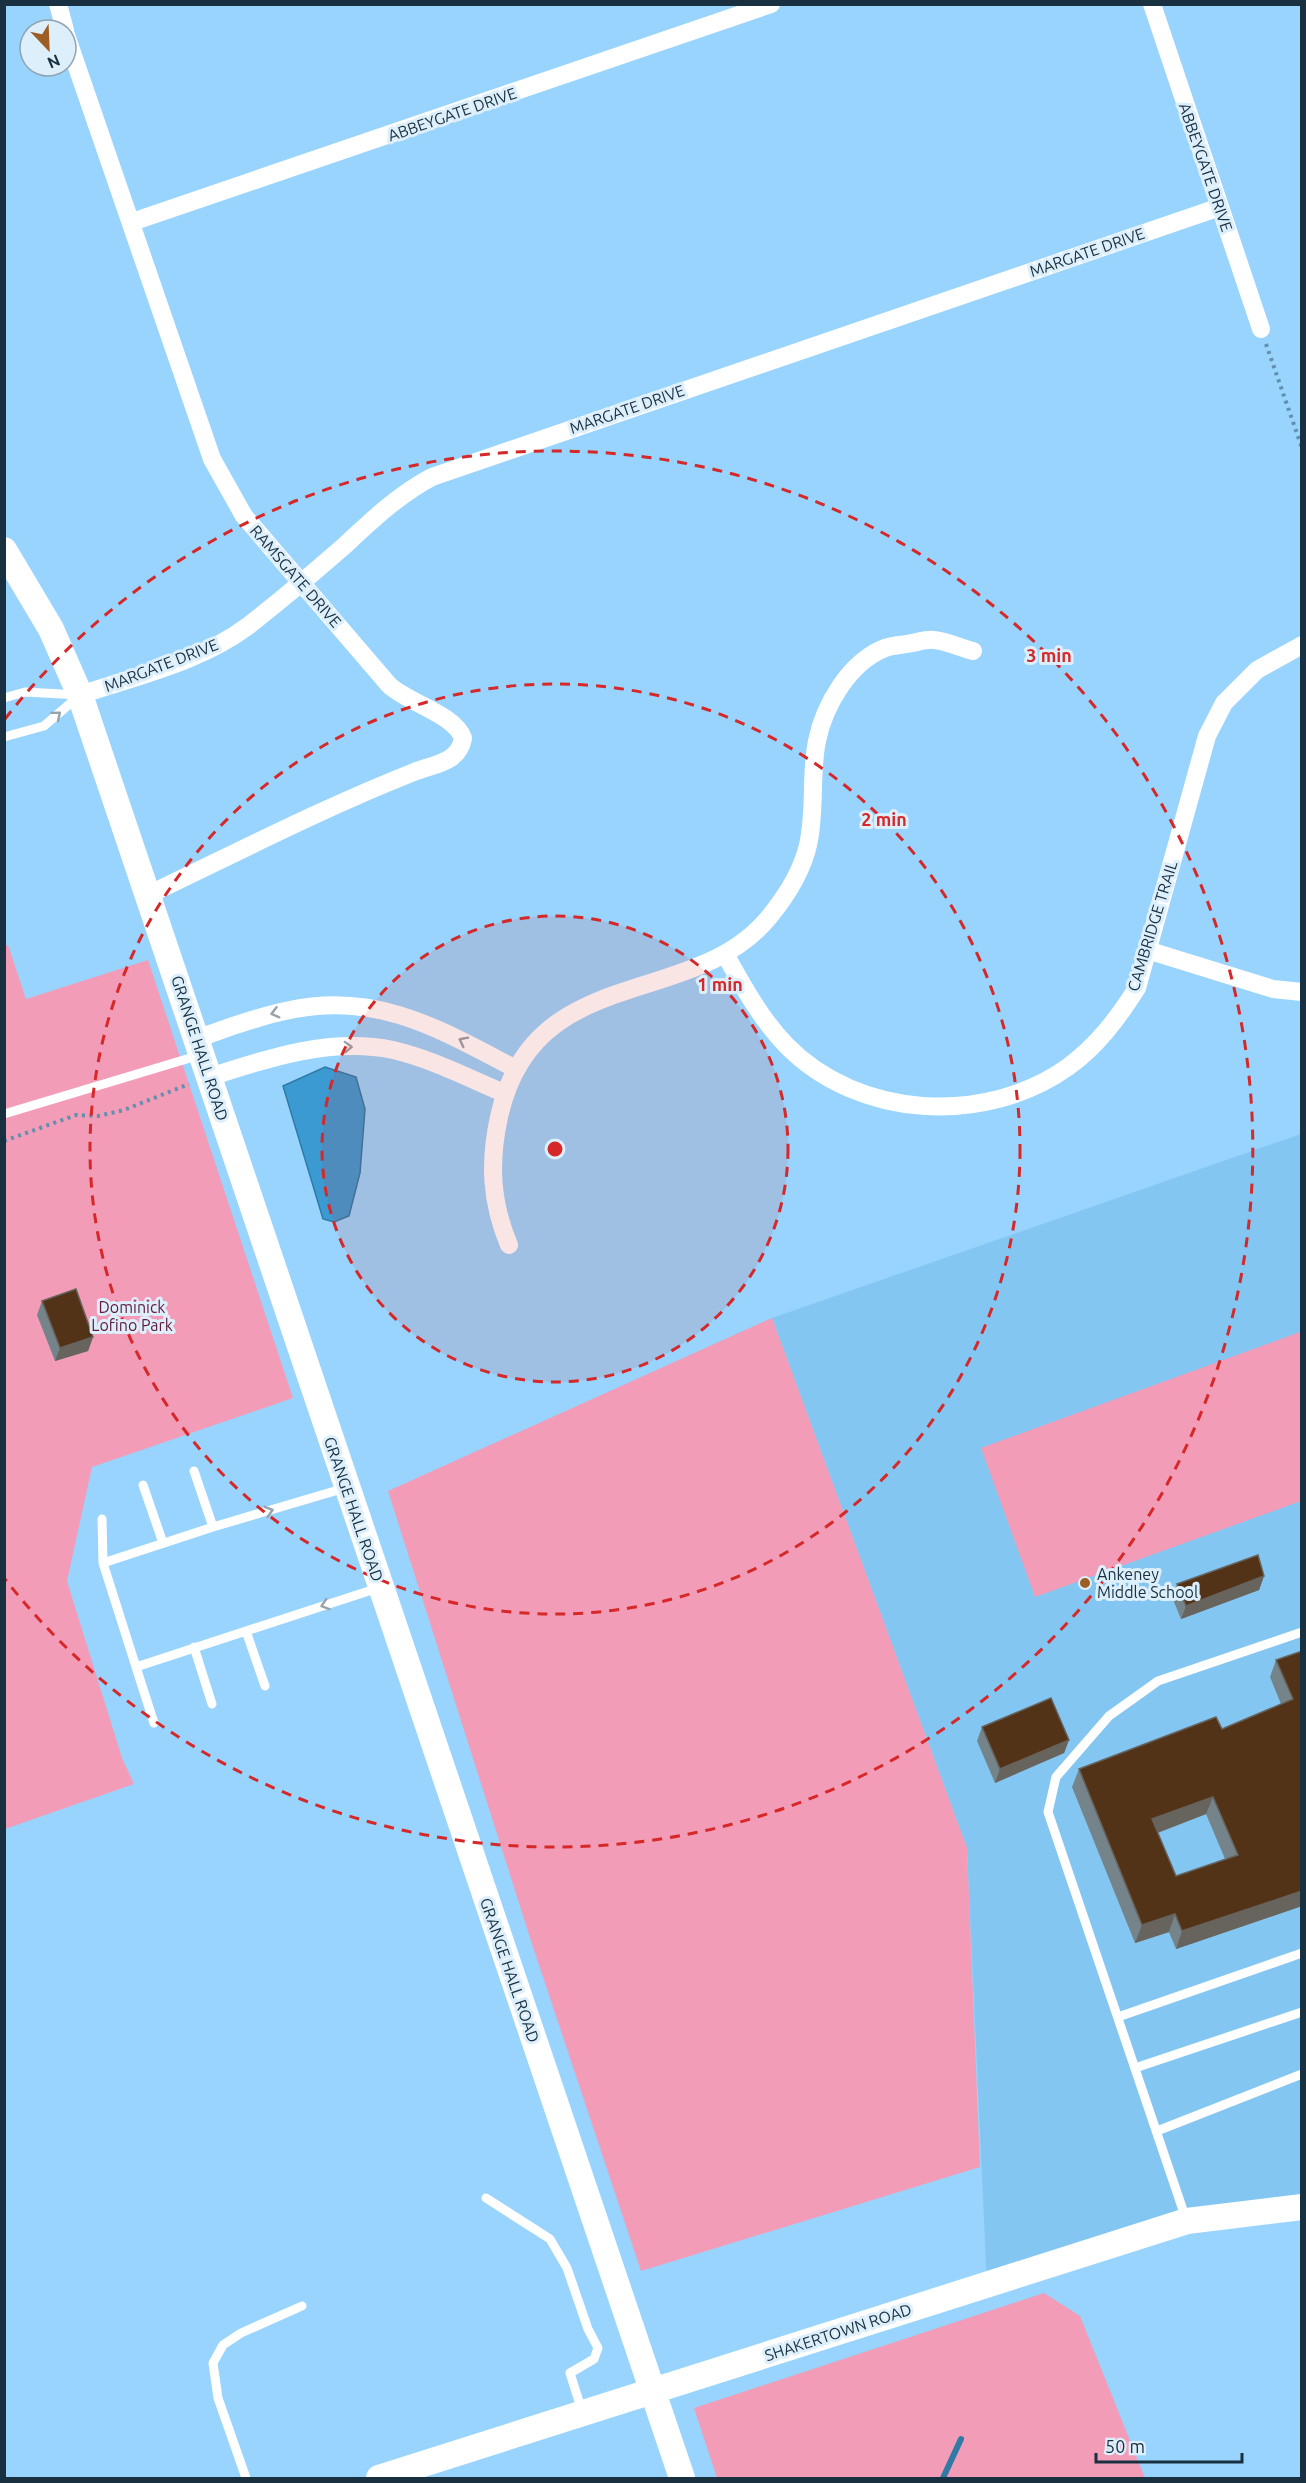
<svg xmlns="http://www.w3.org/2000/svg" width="1306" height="2483" font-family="Ubuntu,sans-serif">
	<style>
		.built { fill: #84c6f2 }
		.green { fill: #f39cb8 }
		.water { fill: #3b9ad2; stroke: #307aa6; stroke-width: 1.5 }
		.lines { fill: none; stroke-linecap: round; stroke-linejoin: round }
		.stream { stroke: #307aa6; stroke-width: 6 }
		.path { stroke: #628fae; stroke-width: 4; stroke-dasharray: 3 4.5; stroke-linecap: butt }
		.lane { stroke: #fff; stroke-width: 9 }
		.street { stroke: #fff; stroke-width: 18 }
		.secondary { stroke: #fff; stroke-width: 26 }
		.wall { fill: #75848a; fill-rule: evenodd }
		.shaded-wall { fill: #67635d }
		.building { fill: #523318; stroke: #67635d; stroke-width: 1.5; fill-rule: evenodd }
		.oneway { stroke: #97a2a9 }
		.ring { fill: none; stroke: #d62828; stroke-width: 3; stroke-dasharray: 10 8 }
		.poi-dot { fill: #9d5e25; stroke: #deeffc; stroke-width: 2 }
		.labels { text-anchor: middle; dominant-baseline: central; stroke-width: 6; stroke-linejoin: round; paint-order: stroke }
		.street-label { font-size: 16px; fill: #183040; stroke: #deeffc }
		.park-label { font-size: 16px; fill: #621938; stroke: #deeffc }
		.poi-label { font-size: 16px; fill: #183040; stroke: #deeffc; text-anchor: start }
		.centre { fill: #d62828; stroke: #deeffc; stroke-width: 3 }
		.ring-label { font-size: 18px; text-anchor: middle; font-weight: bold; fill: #d62828; stroke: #deeffc; stroke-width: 6; stroke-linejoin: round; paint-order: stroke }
	</style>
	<rect width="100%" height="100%" fill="#98d4fd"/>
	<path class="built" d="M1301 1134V2207L1278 2208 987 2285 967 1848 772 1318Z"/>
	<path class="green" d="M8 945 26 999 148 960 293 1398 92 1467 67 1581 122 1758 134 1784 5 1829 4 946Z
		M772 1318 967 1848 980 2167 641 2271 532 1944 388 1491Z
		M1300 1332 1301 1501 1035 1597 981 1448Z
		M1044 2293 1080 2316 1145 2478H717L694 2408Z"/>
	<path class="water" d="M325 1067 356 1077 365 1109 360 1173 349 1216 334 1222 323 1219 283 1086Z"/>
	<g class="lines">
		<path class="stream" d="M943 2478 961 2439"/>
		<path class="path" d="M1266 344 1302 448
			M4 1141 76 1115 98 1116 124 1110 189 1084"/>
		<path class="lane" d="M4 698 25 692 80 695 44 726 4 737
			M4 1114 200 1055
			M194 1471 213 1527
			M143 1485 163 1543
			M345 1488 213 1527 103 1563 136 1667 381 1587
			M102 1519 103 1563
			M246 1631 265 1686
			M194 1647 212 1704
			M136 1667 154 1723
			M1118 2017 1302 1953
			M1135 2068 1302 2012
			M1157 2131 1302 2074
			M486 2198 550 2239 567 2268 588 2329 598 2348 594 2359 570 2373 582 2411
			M1186 2219 1048 1812 1056 1777 1109 1716 1158 1681 1302 1632
			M246 2478 218 2398 213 2363 223 2345 241 2333 302 2306"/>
		<path class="street" d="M58 4 65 30
			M1152 4 1261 329
			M66 35 212 459 244 516 389 685C408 703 454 714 463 738 459 763 434 764 414 772 323 808 236 853 148 895
			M132 222 771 4
			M80 695C136 676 200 662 248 626 280 601 312 574 343 547 371 521 398 495 432 477L1220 207
			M1147 950 1273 989 1302 992
			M725 954C743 986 760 1018 786 1045 858 1119 985 1126 1068 1067 1097 1046 1118 1018 1137 988L1207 736 1224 703 1257 670 1302 645
			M198 1038C228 1028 258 1016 290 1010 377 991 441 1030 514 1068
			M210 1077C268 1058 331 1037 393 1050 432 1059 468 1078 504 1093
			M509 1245C491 1202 489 1163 499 1117 533 960 694 1011 770 916 787 895 802 871 808 845 816 810 810 775 817 741 824 706 849 662 885 648 893 645 903 645 912 643 918 642 927 639 934 640 946 641 961 648 973 651"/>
		<path class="secondary" d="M4 550 51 629 80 695 682 2478
			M379 2478 1187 2221 1302 2207"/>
	</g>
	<path class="wall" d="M42 1301 93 1337 88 1351 55 1361 37 1315Z
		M1264 1576 1259 1590 1181 1619 1172 1597 1177 1584Z
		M1302 1651V1906L1176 1949 1169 1932 1135 1943 1072 1787 1079 1769 1222 1729 1281 1704 1270 1677 1276 1660ZM1206 1814 1225 1859 1176 1876 1158 1833Z
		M982 1727 1069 1740 1064 1753 995 1783 977 1741Z"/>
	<path class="shaded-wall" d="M93 1337 88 1351 55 1361 60 1348Z
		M1264 1576 1259 1590 1181 1619 1186 1606Z
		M1069 1740 1064 1753 995 1783 1000 1769Z
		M1213 1797 1206 1814 1146 1837 1152 1819Z
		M1302 1891V1906L1176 1949 1182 1931Z
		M1175 1914 1169 1932 1135 1943 1142 1925Z"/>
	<path class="building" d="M76 1289 93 1337 60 1348 42 1301Z
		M1258 1555 1264 1576 1186 1606 1177 1584Z
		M1302 1651V1891L1182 1931 1175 1914 1142 1925 1079 1769 1216 1717 1222 1729 1293 1699 1276 1660ZM1213 1797 1238 1855 1176 1876 1152 1819Z
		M1051 1698 1069 1740 1000 1769 982 1727Z"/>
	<defs><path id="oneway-chevron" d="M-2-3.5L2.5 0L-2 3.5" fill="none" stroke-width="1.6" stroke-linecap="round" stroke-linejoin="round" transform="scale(1.5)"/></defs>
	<g class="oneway">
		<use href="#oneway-chevron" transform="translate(57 715) rotate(-40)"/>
		<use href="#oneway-chevron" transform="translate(275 1013) rotate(165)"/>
		<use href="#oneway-chevron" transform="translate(463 1041) rotate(-153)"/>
		<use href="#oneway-chevron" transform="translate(348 1047) rotate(-2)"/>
		<use href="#oneway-chevron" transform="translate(269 1511) rotate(-16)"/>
		<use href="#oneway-chevron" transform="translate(325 1605) rotate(162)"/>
	</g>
	<circle cx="555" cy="1149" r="233" fill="#d62828" fill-opacity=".12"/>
	<g class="ring">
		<circle cx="555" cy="1149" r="233"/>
		<circle cx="555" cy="1149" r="465"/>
		<path d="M5 719A698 698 0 1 1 5 1579"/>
	</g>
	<circle class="poi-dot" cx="1085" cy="1583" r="6"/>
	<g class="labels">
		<g class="street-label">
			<text transform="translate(452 114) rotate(-19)">ABBEYGATE DRIVE</text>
			<text transform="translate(1206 167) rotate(71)">ABBEYGATE DRIVE</text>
			<text transform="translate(1087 252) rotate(-19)">MARGATE DRIVE</text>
			<text transform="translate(627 409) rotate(-19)">MARGATE DRIVE</text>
			<text transform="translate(296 576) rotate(49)">RAMSGATE DRIVE</text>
			<text transform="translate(161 665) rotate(-21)">MARGATE DRIVE</text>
			<text transform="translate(1152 926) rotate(-73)">CAMBRIDGE TRAIL</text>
			<text transform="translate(200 1048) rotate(72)">GRANGE HALL ROAD</text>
			<text transform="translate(354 1509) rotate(71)">GRANGE HALL ROAD</text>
			<text transform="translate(510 1970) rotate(71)">GRANGE HALL ROAD</text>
			<text transform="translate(838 2332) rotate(-18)">SHAKERTOWN ROAD</text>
		</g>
		<g class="park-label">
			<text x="132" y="1307">Dominick<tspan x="132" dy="18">Lofino Park</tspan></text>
		</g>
		<g class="poi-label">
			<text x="1097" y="1574">Ankeney<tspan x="1097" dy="18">Middle School</tspan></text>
		</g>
	</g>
	<circle cx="555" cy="1149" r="9" class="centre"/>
	<g class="ring-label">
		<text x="1049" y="662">3 min</text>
		<text x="884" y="826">2 min</text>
		<text x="720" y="991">1 min</text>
	</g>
	<rect width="1306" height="2483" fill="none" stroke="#183040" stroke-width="12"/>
	<g transform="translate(48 48) rotate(157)"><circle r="28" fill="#deeffc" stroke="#8fa3b1" stroke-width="1.5"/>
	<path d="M0-4.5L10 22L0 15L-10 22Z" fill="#9d5e25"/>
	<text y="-9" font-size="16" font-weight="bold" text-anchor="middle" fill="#183040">N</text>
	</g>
	<path d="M1096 2453v9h146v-9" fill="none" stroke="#183040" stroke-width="3"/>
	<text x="1105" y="2453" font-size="18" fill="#183040" stroke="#deeffc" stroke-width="4.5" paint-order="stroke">50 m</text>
</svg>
